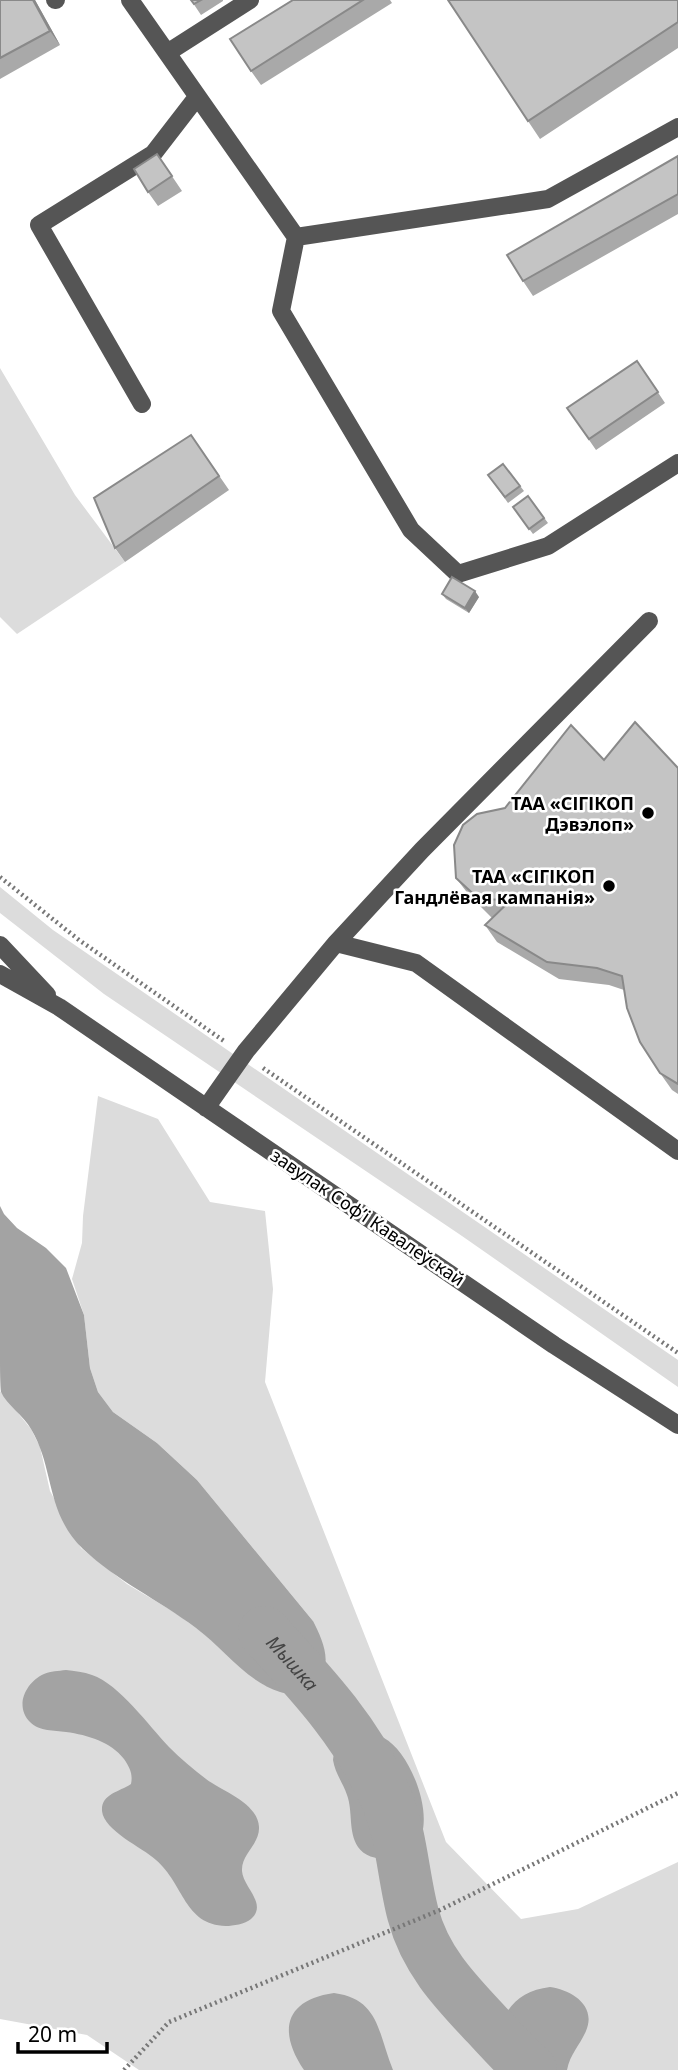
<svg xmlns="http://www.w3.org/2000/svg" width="678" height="2070" font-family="'Noto Sans',sans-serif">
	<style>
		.green { fill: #dcdcdc }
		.water { fill: #a3a3a3 }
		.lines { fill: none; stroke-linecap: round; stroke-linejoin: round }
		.river { stroke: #a3a3a3; stroke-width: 52 }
		.path { stroke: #777; stroke-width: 4.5; stroke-dasharray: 2 3.5; stroke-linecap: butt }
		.minor { stroke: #555; stroke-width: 18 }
		.wall { fill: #a9a9a9 }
		.shaded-wall { fill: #898989 }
		.building { fill: #c4c4c4; stroke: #898989; stroke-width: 2 }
		.poi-dot { fill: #000; stroke: #fff; stroke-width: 2.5 }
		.labels { text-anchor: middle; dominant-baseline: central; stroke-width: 5; stroke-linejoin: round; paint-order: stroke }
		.poi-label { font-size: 18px; font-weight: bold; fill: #000; stroke: #fff; text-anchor: end }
		.street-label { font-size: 18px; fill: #000; stroke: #fff }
		.water-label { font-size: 19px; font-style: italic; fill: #444; stroke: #fff }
	</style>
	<rect width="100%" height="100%" fill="#fff"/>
	<path class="green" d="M0 368 75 495 125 562 17 634 0 617Z
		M0 887 53 930 678 1360V1387L462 1236 104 994 0 913Z
		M98 1096 158 1119 210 1202 265 1211 273 1289 265 1382 446 1842 521 1919 578 1909 678 1862V2070H139L87 2035 0 2019V1391L31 1429 40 1447 50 1491 81 1548 127 1584 174 1612 199 1630 264 1685 282 1692 300 1693 314 1686 313 1621 197 1480 157 1443 113 1412 98 1392 90 1368 84 1315 72 1279 82 1243 83 1216Z"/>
	<path class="water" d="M0 1206 4 1214 17 1228 46 1248 66 1268 84 1315 90 1368 98 1392 113 1412 157 1443 197 1480 313 1621C321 1637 332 1659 321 1676 311 1690 297 1697 280 1692 247 1682 223 1648 196 1628 159 1600 117 1581 83 1549 45 1512 55 1469 31 1429 24 1416 6 1404 1 1392 0 1384 0 1359 0 1350 0 1302 0 1254 0 1206Z
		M66 1670C74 1671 84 1672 92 1675 119 1684 149 1726 169 1747 181 1759 193 1769 206 1779 222 1791 258 1803 259 1827 260 1844 241 1854 242 1871 243 1887 268 1904 251 1919 245 1924 233 1926 226 1926 184 1925 184 1884 156 1860 142 1847 104 1831 102 1811 101 1794 119 1792 131 1784 133 1774 130 1768 124 1759 111 1742 88 1735 66 1732 54 1730 40 1732 30 1722 14 1706 26 1682 44 1674 51 1671 58 1671 66 1670Z
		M363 1734C370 1734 377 1735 384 1738 417 1755 453 1859 386 1859 376 1859 364 1856 358 1847 348 1832 353 1811 347 1795 343 1783 335 1773 333 1760 335 1743 347 1736 363 1734Z
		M550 1987C571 1990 597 2005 586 2031 580 2045 570 2054 567 2070H502C490 2030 506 1992 550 1987Z
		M334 1993C380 1999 378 2034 393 2070H304C278 2032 284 2000 334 1993Z"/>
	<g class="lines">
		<path class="river" id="s1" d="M264 1632C312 1684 359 1734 387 1800 402 1836 403 1876 413 1914 425 1960 455 1991 486 2024 501 2040 515 2056 531 2070"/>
		<path class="path" d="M0 877 79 940 224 1041
			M263 1068 678 1353
			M124 2070 169 2022 440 1910 678 1793"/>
		<path class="minor" d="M55 0H56
			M130 0 296 237 548 199 678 127
			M167 53 250 0
			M296 237 281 311 411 530 458 574 548 546 678 463
			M142 404 39 225 153 154 197 97
			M336 943 422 850 649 621
			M0 945 47 995
			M0 974 59 1007 554 1345 678 1425
			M206 1108 246 1051 336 943 416 963 678 1151"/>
	</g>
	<path class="wall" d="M0 0H35L60 45 0 79Z
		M191 0H223V1L201 15Z
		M293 0H390L392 3 261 85 251 71Z
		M678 0V48L540 139 528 121Z
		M157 154 182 191 158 206 148 192Z
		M678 156V214L533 296 523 281Z
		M637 361 665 403 596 450 567 408Z
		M191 435 229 490 125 562 115 548Z
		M503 464 524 491 508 503 488 475Z
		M528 496 548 523 533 534 513 507Z
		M442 594 479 597 469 613 446 599Z
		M604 760 678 768V1094L672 1090 660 1073 624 990 609 985 559 979 497 942 485 925 492 918 469 895 456 878 505 808Z"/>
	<path class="shaded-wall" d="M33 0H35L60 45 50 31Z
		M475 591 479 597 469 613 465 608Z"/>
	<path class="building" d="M0 0H33L50 31 0 58Z
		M191 0H201L194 4Z
		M293 0H363L251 71 230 39Z
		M448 0H678V22L528 121Z
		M157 154 172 176 148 192 134 169Z
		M678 156V194L523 281 507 255Z
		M637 361 658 392 589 439 567 408Z
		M191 435 219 476 115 548 94 498Z
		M503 464 520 486 505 497 488 475Z
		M528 496 544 518 529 529 513 507Z
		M452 577 475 591 465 608 442 594Z
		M635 722 678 768V1084L660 1073 640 1042 627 1008 622 976 597 968 547 962 485 925 512 899 480 900 456 878 454 845 463 825 477 814 505 808 571 725 604 760Z"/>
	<g class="poi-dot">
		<circle cx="648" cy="813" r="7"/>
		<circle cx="609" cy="886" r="7"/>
	</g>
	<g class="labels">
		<g class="poi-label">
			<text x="634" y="803">ТАА «СІГІКОП<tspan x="634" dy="21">Дэвэлоп»</tspan></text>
			<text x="595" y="876">ТАА «СІГІКОП<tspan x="595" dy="21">Гандлёвая кампанія»</tspan></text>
		</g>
		<g class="street-label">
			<text transform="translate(368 1217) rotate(34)">завулак Софʼі Кавалеўскай</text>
		</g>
		<g class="water-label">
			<text stroke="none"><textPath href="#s1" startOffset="42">Мышка</textPath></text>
		</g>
	</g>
	<path d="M18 2042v10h89v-10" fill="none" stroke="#000000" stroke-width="3.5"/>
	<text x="28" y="2042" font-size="21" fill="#000000" stroke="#ffffff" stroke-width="5" paint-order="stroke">20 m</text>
</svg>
